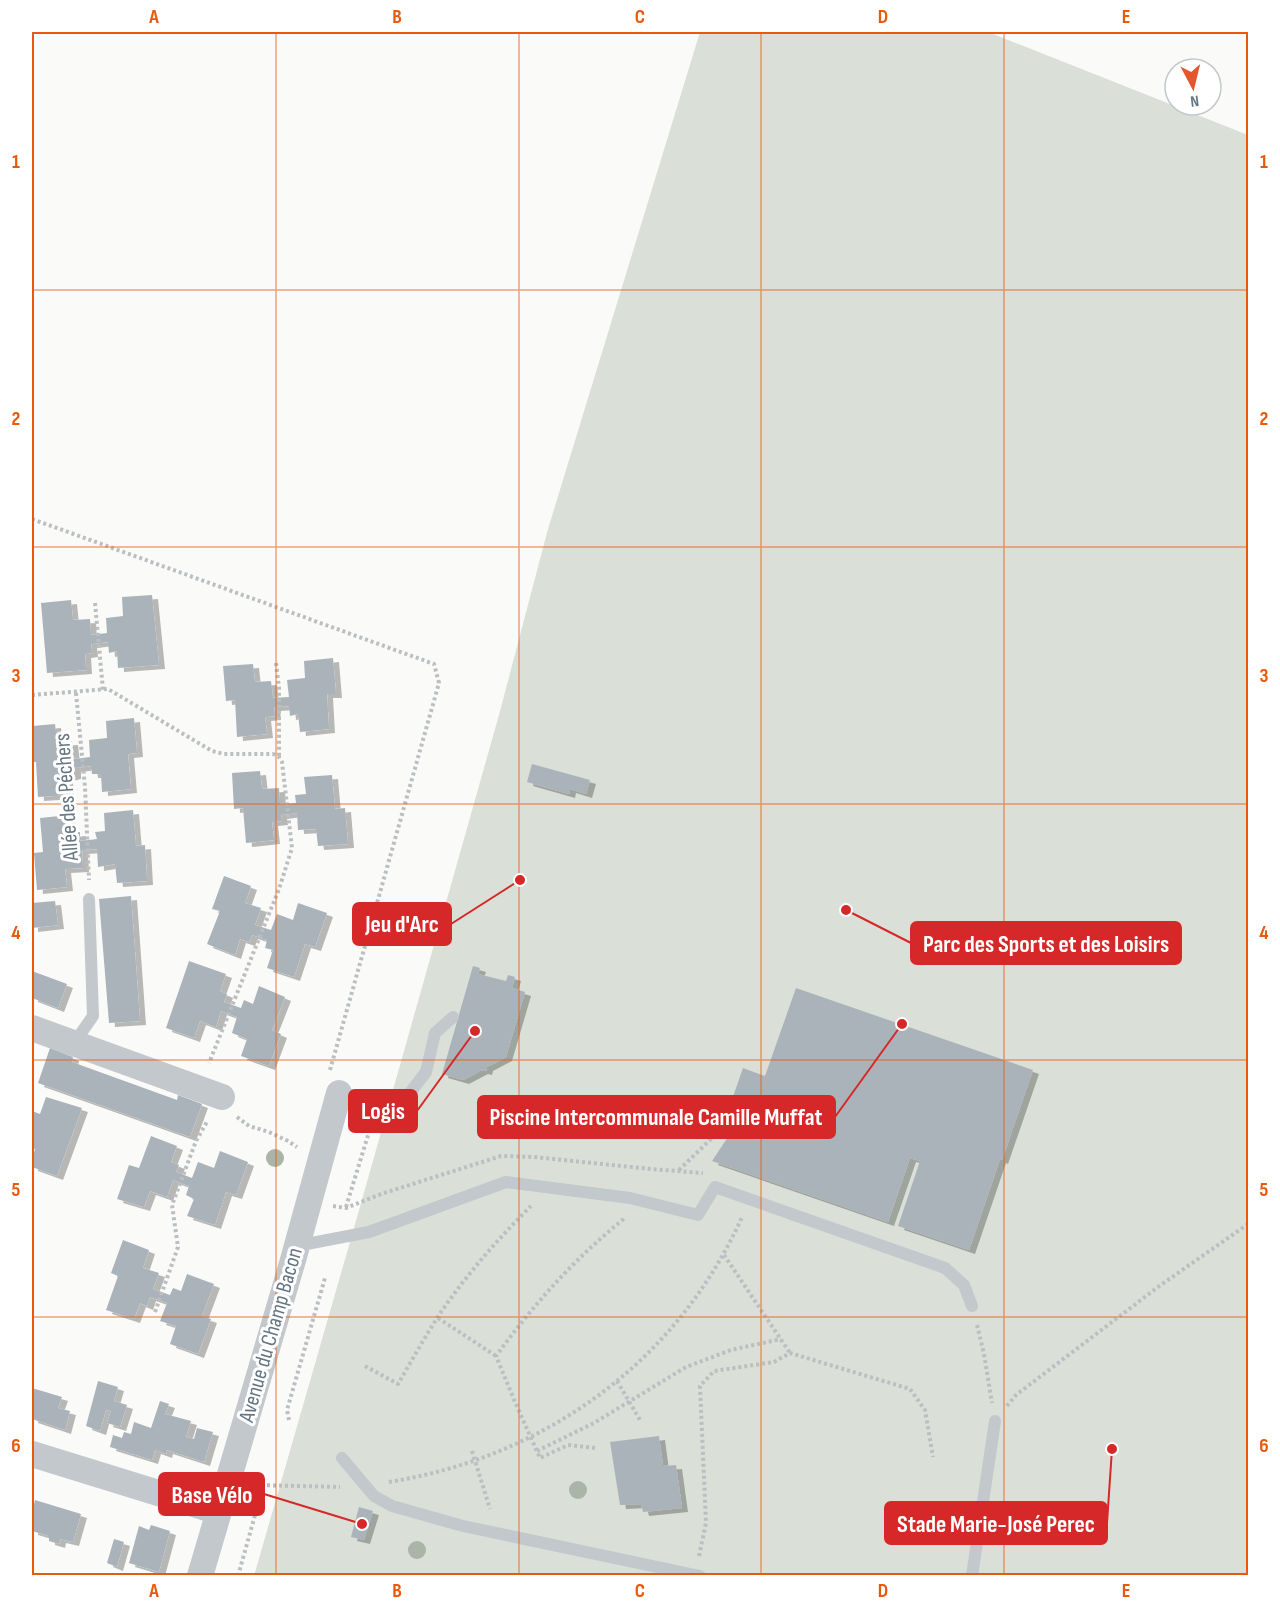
<svg xmlns="http://www.w3.org/2000/svg" width="1280" height="1607" font-family="'Sofia Sans Condensed',sans-serif">
	<style>
		.green { fill: #dadfd7 }
		.building { fill: #aab3b9; filter: url(#shadow) }
		.lines { fill: none; stroke-linecap: round; stroke-linejoin: round }
		.path { stroke: #bbbfc2; stroke-width: 4; stroke-dasharray: 3 3; stroke-linecap: butt }
		.service { stroke: #c3c8cc; stroke-width: 12 }
		.minor { stroke: #c3c8cc; stroke-width: 26 }
		.tree { fill: #aab4a7 }
		.grid { fill: none; stroke: #e8590c; stroke-width: 1.5; stroke-opacity: 0.55 }
		.labels { text-anchor: middle; dominant-baseline: central; stroke-width: 6; stroke-linejoin: round; paint-order: stroke }
		.street-label { font-size: 22px; fill: #657683; stroke: #fff }
		.leader { fill: none; stroke: #d62828; stroke-width: 2 }
		.callout-dot { fill: #d62828; stroke: #fff; stroke-width: 2 }
		.callout { fill: #d62828; stroke: #d62828; stroke-width: 2 }
		.callout-label { font-size: 24px; text-anchor: middle; font-weight: bold; fill: #fff }
		.neatline { fill: none; stroke: #e8590c; stroke-width: 2 }
		.grid-label { font-size: 20px; text-anchor: middle; font-weight: bold; fill: #e8590c }
	</style>
	<defs>
		<filter id="shadow"><feDropShadow dx="6" dy="4" stdDeviation="0" flood-color="#0004"/></filter>
	</defs>
	<rect width="100%" height="100%" fill="#fafaf8"/>
	<path class="green" d="M700 32H988L1248 135V1575L254 1576 352 1235 499 715 548 529Z"/>
	<path class="building" d="M152 595 159 665 118 668 117 651 109 653 108 642 91 644 92 653 85 654 86 670 47 673 41 603 71 600 73 620 90 619 91 635 107 633 106 618 123 616 122 597Z
		M333 658 336 694H327L329 729 300 732 298 714 290 716 289 706 274 707 275 716 265 717 267 734 237 737 235 700 226 701 223 666 253 664 255 682 271 681 273 698 289 697 287 680 305 678 304 661Z
		M134 718 137 753 128 754 131 789 102 792 101 774H92L91 766 75 768V775L67 777 68 795 38 797 36 762H32V726L55 724 57 742 72 741 74 759 90 757 89 740 107 738 106 721Z
		M532 764 590 780 586 794 570 789 569 794 527 782Z
		M260 771 262 789 279 788 280 804 296 803 295 795 306 794 304 777 332 775 335 809 345 808 348 844 318 846 316 829 298 830 297 813 281 815 282 821 272 822 274 840 246 843 243 808 234 809 232 773Z
		M133 810 136 846 145 845 147 881 117 883 115 864 98 867 97 849 82 850 83 868 65 869 67 887 37 890 34 853 43 852 40 818 69 815 70 833 80 832V841L97 839 95 832 105 831 104 813Z
		M224 876 251 886 245 903 261 908 255 925 271 930 277 914 293 920 298 903 327 913 315 947 305 944 294 977 267 968 273 950 265 948 267 940 252 935 249 942 240 939 235 955 207 944 220 911 212 909Z
		M131 896 140 1021 109 1023 99 899Z
		M55 901 58 925 32 928V903Z
		M189 961 226 974 220 991 227 994 224 1002 241 1008 244 1000 253 1004 259 986 285 997 272 1030 281 1034 269 1066 241 1056 247 1039 232 1033 237 1017 221 1011 216 1027 200 1021 194 1038 166 1028Z
		M473 966 480 968 478 974 506 981 508 975 515 977 512 988 525 992 506 1057 487 1067 486 1071 482 1070 463 1080 442 1074Z
		M32 971 67 984 58 1008 32 998Z
		M796 988 1033 1070 1002 1160 1000 1159 969 1250 898 1226 920 1161 910 1158 888 1222 712 1161 728 1137 720 1134 743 1068 765 1076Z
		M50 1048 73 1057 72 1062 177 1100 178 1095 202 1104 190 1137 38 1083Z
		M46 1097 82 1108 57 1176 32 1167V1161L35 1149 32 1148V1111L40 1114Z
		M151 1136 177 1146 171 1162 179 1165 176 1172 192 1178 198 1162 214 1168 220 1151 248 1162 236 1195 226 1192 215 1225 187 1216 194 1199 186 1195 189 1186 173 1180 167 1197 150 1191 144 1207 117 1199 129 1165 139 1168Z
		M123 1240 149 1250 143 1268 159 1273 153 1289 170 1295 173 1288 181 1291 187 1274 214 1284 202 1316 211 1319 198 1354 170 1344 176 1326 160 1321 167 1303 150 1297 147 1306 140 1303 134 1319 106 1310 118 1276 111 1273Z
		M98 1381 118 1387 114 1401 127 1405 120 1427 107 1423 111 1411 106 1410 100 1431 86 1426Z
		M32 1388 62 1397 58 1408 70 1411 65 1430 32 1419Z
		M160 1401 169 1404 165 1414 191 1421 186 1437 194 1439 197 1428 213 1432 204 1462 167 1450 166 1454 155 1450 152 1460 110 1447 113 1435 122 1438 124 1432 131 1434 134 1422 151 1428Z
		M659 1436 663 1466 676 1465 682 1508 643 1512 641 1504 620 1505 610 1442Z
		M35 1500 81 1514 73 1542 60 1539 59 1544 49 1541V1536L32 1531V1512Z
		M359 1507 373 1511 364 1540 351 1537Z
		M151 1525 170 1531 159 1572 129 1563 139 1526 149 1530Z
		M114 1539 124 1542 117 1567 107 1563Z"/>
	<g class="lines">
		<path class="path" d="M32 519 434 664 439 683 330 1070
			M95 603 103 690
			M276 663 279 688V757
			M76 693 85 787 89 880
			M32 695 108 689 212 751 224 754H273L279 757 282 762 292 848 279 889 209 1063
			M237 1117 249 1126 269 1132 288 1141 297 1147
			M679 1170 717 1133
			M333 1206 346 1208 381 1194 501 1156 534 1157 651 1169 703 1173
			M346 1207 373 1119
			M724 1255 790 1353
			M155 1312 178 1247 172 1205 196 1141 208 1120
			M438 1318 496 1356
			M977 1325 984 1354 992 1403
			M365 1366 398 1384C412 1360 426 1335 441 1312 468 1273 498 1239 531 1206
			M617 1381 640 1420
			M1007 1406 1016 1395 1158 1287 1248 1224
			M289 1420 287 1410 325 1278
			M595 1448 568 1445 540 1458 515 1402 496 1356C534 1304 575 1258 625 1218
			M472 1451 490 1509
			M537 1451 594 1423 686 1367 731 1350 781 1339
			M389 1482C545 1457 677 1362 742 1217
			M255 1485 340 1487
			M699 1556 706 1523 700 1386 714 1371 774 1362 790 1353 910 1389 925 1410 933 1457
			M238 1576 259 1501"/>
		<path class="service" d="M74 1043 93 1016 89 899
			M339 1093 396 1104 409 1094 426 1072 435 1033 453 1017
			M296 1246 369 1232 506 1182 630 1198 698 1215 715 1187 945 1268 964 1285 972 1306
			M342 1458 374 1496 392 1506 463 1526 700 1576
			M972 1576 995 1421"/>
		<path class="minor" d="M32 1028 222 1097
			M32 1454 197 1505 218 1512
			M200 1576 293 1260 339 1093"/>
	</g>
	<g class="tree">
		<circle cx="275" cy="1158" r="9"/>
		<circle cx="578" cy="1490" r="9"/>
		<circle cx="417" cy="1550" r="9"/>
	</g>
	<path class="grid" d="M276 32V1576M519 32V1576M761 32V1576M1004 32V1576M32 290H1248M32 547H1248M32 804H1248M32 1060H1248M32 1317H1248"/>
	<g class="labels">
		<g class="street-label">
			<text transform="translate(67 797) rotate(-94)">Allée des Péchers</text>
			<text transform="translate(271 1335) rotate(-74)">Avenue du Champ Bacon</text>
		</g>
	</g>
	<path class="leader" d="M520 880L451 924M846 910L911 943M475 1031L417 1111M902 1024L835 1117M362 1524L264 1494M1112 1449L1107 1523"/>
	<g class="callout-dot">
		<circle cx="520" cy="880" r="6"/>
		<circle cx="846" cy="910" r="6"/>
		<circle cx="475" cy="1031" r="6"/>
		<circle cx="902" cy="1024" r="6"/>
		<circle cx="362" cy="1524" r="6"/>
		<circle cx="1112" cy="1449" r="6"/>
	</g>
	<g class="callout">
		<rect x="353" y="903" width="98" height="42" rx="6"/>
		<rect x="911" y="922" width="270" height="42" rx="6"/>
		<rect x="349" y="1090" width="68" height="42" rx="6"/>
		<rect x="478" y="1096" width="357" height="42" rx="6"/>
		<rect x="159" y="1473" width="105" height="42" rx="6"/>
		<rect x="885" y="1502" width="222" height="42" rx="6"/>
	</g>
	<g class="callout-label">
		<text x="402" y="932">Jeu d'Arc</text>
		<text x="1046" y="952">Parc des Sports et des Loisirs</text>
		<text x="383" y="1119">Logis</text>
		<text x="656" y="1125">Piscine Intercommunale Camille Muffat</text>
		<text x="212" y="1503">Base Vélo</text>
		<text x="996" y="1532">Stade Marie-José Perec</text>
	</g>
	<rect width="1280" height="1607" fill="none" stroke="#ffffff" stroke-width="66"/>
	<g transform="translate(1193 87) rotate(173)"><circle r="28" fill="#ffffff" stroke="#c1c8cd" stroke-width="1.5"/>
	<path d="M0-4.5L10 22L0 15L-10 22Z" fill="#e4572e"/>
	<text y="-9" font-size="16" font-weight="bold" text-anchor="middle" fill="#657683">N</text>
	</g>
	<rect x="33" y="33" width="1214" height="1541" class="neatline"/>
	<g class="grid-label">
		<text x="154" y="23">A</text>
		<text x="397" y="23">B</text>
		<text x="640" y="23">C</text>
		<text x="883" y="23">D</text>
		<text x="1126" y="23">E</text>
		<text x="16" y="168">1</text>
		<text x="1264" y="168">1</text>
		<text x="16" y="425">2</text>
		<text x="1264" y="425">2</text>
		<text x="16" y="682">3</text>
		<text x="1264" y="682">3</text>
		<text x="16" y="939">4</text>
		<text x="1264" y="939">4</text>
		<text x="16" y="1196">5</text>
		<text x="1264" y="1196">5</text>
		<text x="16" y="1452">6</text>
		<text x="1264" y="1452">6</text>
		<text x="154" y="1597">A</text>
		<text x="397" y="1597">B</text>
		<text x="640" y="1597">C</text>
		<text x="883" y="1597">D</text>
		<text x="1126" y="1597">E</text>
	</g>
</svg>
